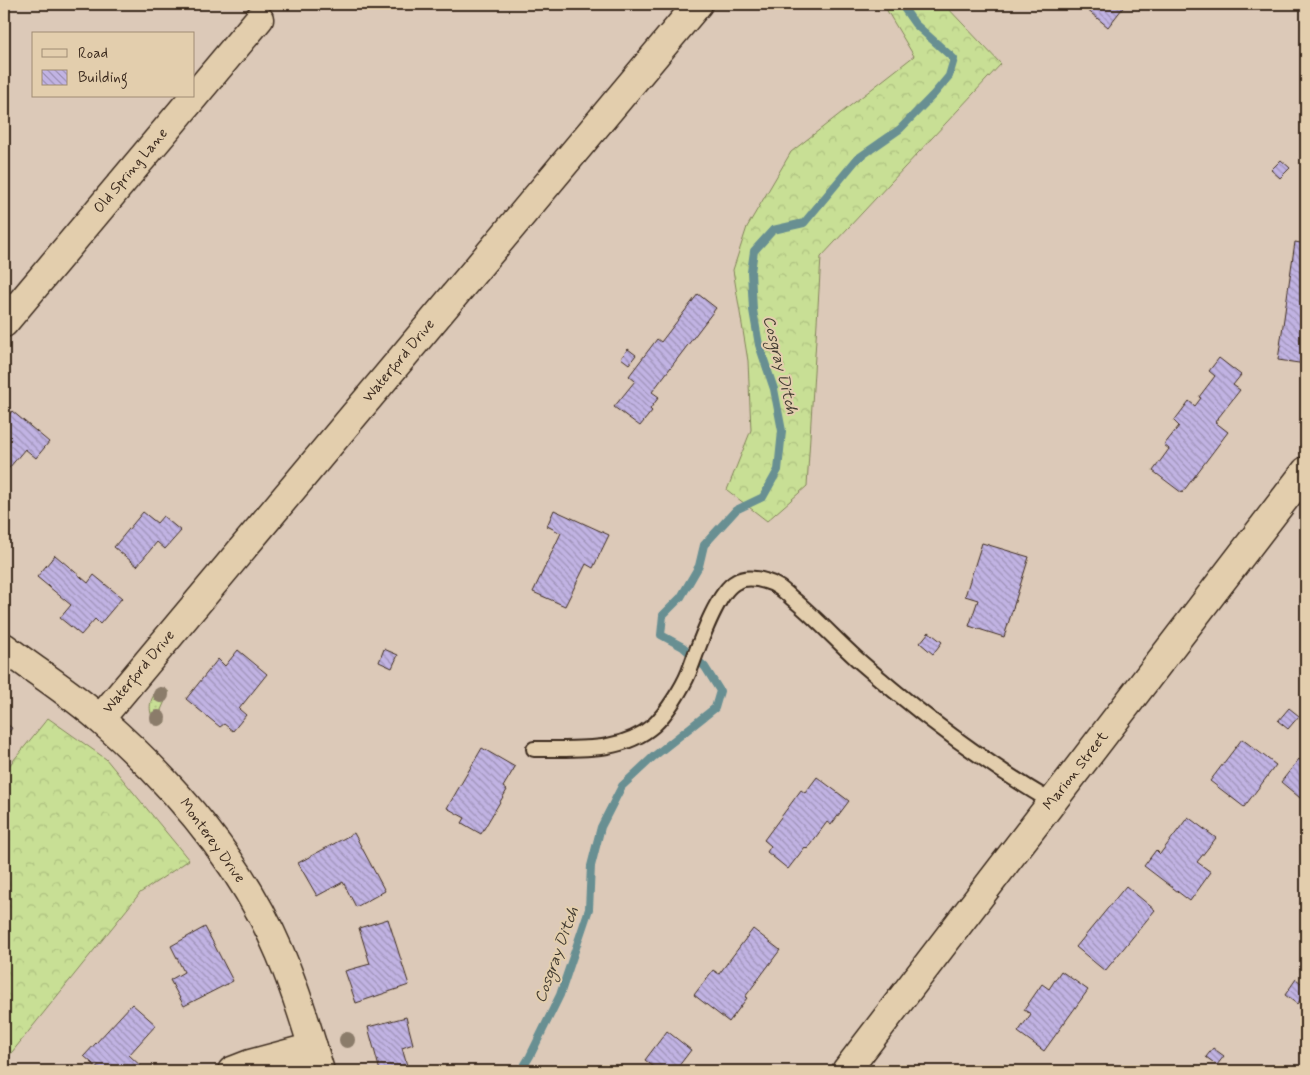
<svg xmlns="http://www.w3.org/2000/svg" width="1310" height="1075" font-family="Mynerve,sans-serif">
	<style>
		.forest { fill: url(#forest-crowns); stroke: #82845a }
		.garden { fill: url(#garden-dots); stroke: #82845a }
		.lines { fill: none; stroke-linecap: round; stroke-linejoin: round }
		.stream { stroke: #678f92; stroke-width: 8 }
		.building { fill: url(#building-back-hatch); stroke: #3b2a1e }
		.service-casing { stroke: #3b2a1e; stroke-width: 18 }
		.minor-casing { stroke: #3b2a1e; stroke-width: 31 }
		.tertiary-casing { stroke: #3b2a1e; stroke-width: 31 }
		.service { stroke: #e3cead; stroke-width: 14 }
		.minor { stroke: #e3cead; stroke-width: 28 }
		.tertiary { stroke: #e3cead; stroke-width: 28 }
		.tree { fill: #8b7b6a }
		.labels { text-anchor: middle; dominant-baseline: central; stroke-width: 4; stroke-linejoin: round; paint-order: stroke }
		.street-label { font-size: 15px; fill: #3b2a1e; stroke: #e3cead }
		.water-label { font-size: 16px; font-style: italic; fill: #423b31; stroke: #e3cead }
	</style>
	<defs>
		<pattern id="forest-crowns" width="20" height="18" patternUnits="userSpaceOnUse" patternTransform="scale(1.25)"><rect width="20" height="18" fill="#c8df95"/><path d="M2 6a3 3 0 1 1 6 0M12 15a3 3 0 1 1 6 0" fill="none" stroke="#adc080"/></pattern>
		<pattern id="garden-dots" width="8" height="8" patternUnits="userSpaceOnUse" patternTransform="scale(1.25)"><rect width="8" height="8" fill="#c8df95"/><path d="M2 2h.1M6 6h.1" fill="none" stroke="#adc080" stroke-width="1.8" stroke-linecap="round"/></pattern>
		<pattern id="building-back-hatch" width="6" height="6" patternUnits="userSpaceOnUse" patternTransform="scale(1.25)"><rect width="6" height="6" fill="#c1b3e3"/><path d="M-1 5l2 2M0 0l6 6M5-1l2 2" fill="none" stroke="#9e92b7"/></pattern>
	</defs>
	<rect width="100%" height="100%" fill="#dcc9b8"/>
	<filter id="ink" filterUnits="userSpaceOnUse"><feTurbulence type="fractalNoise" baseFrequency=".02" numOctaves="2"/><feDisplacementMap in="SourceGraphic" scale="10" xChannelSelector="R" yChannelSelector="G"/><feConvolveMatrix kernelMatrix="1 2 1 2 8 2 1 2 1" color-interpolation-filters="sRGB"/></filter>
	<g filter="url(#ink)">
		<path class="forest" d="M883 4H944L1001 64 821 257 807 486 767 521 727 490 751 430 748 361 733 270 747 227 791 152 914 56Z
			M48 718 106 759 189 860 140 893 4 1062V772Z"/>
		<path class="garden" d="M160 687 169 692 161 710 165 722 161 725 155 723C147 709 149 699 160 687Z"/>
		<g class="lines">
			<path class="stream" d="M521 1071 530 1056 560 995 589 909 591 866 601 827 622 786 653 757 715 708 720 691 705 667 683 647 661 635 663 615 681 597 699 566 704 545 736 510 763 497 778 470 782 431 774 389 759 345 753 310 751 272 754 251 773 230 804 223 857 159 900 129 934 94 949 76 954 59 915 24 901 4"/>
		</g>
		<path class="building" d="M1088 4H1123L1125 5 1108 27 1086 9 1089 5Z
			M1281 160 1290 168 1280 178 1271 170Z
			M1295 242 1306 244V364L1278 360Z
			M698 294 716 308 652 392 659 397 650 409 652 411 640 426 614 407 635 381 629 376 657 339 661 342Z
			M628 349 636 355 629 364 621 358Z
			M1219 358 1241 375 1233 385 1240 390 1215 422 1228 432 1182 493 1153 471 1169 449 1164 445 1179 426 1174 421 1189 401 1195 406 1201 398 1199 397 1215 376 1209 371Z
			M12 411 49 442 36 458 25 449 4 474V422Z
			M554 510 609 535 593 568 586 564 565 606 533 592 561 533 547 526Z
			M143 512 157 523 163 516 181 531 165 549 157 542 137 566 114 547Z
			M982 543 1029 557 1004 637 969 626 978 600 965 596Z
			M55 555 88 583 94 575 122 598 100 624 95 619 81 635 60 618 71 605 37 577Z
			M929 632 942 642 933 654 920 643Z
			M384 649 398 655 392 668 379 662Z
			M238 650 267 674 239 709 246 715 233 731 224 724 220 727 186 699 218 659 225 666Z
			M1289 708 1299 716 1288 729 1278 721Z
			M4 722 12 728 5 738 4 736Z
			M1242 739 1276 765 1244 807 1210 781Z
			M482 748 515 767 503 787 507 790 481 834 462 823 465 818 447 808Z
			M1299 759 1306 765V803L1281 782Z
			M817 777 849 801 831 825 827 822 807 849 805 847 788 869 767 852 771 846 764 840 801 790 805 793Z
			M1188 817 1216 838 1197 862 1211 872 1190 901 1144 866 1156 850 1160 854Z
			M354 833 385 891 356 907 343 882 317 896 298 863Z
			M1126 886 1155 910 1105 971 1076 947Z
			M388 919 409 985 356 1003 345 971 370 964 359 928Z
			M205 927 233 981 184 1006 170 980 184 972 171 946Z
			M753 929 780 950 745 997 747 998 729 1022 694 995 713 970 719 974Z
			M1061 971 1088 990 1044 1051 1018 1032 1031 1014 1024 1010 1042 984 1049 989Z
			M1296 979 1306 987V992L1297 1004 1285 995Z
			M132 1004 156 1025 129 1055 144 1069 142 1071H101L84 1056Z
			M406 1017 413 1044 402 1048 408 1069 398 1071H380L368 1027Z
			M667 1031 691 1050 675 1071H659L645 1060Z
			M1213 1048 1224 1056 1217 1065 1206 1057Z
			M1004 1064 1013 1071H999Z"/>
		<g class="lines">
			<g class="service-casing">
				<path id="service" d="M534 749C574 748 621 754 654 725 666 714 683 687 689 672 697 651 716 592 736 582 744 577 756 578 765 581 777 584 784 591 793 599 816 618 835 639 857 659 917 712 982 761 1052 802"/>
			</g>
			<g class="minor-casing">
				<path id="minor" d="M4 323 259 19
					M100 719 698 4
					M232 1071 250 1064 313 1047
					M846 1071 1306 471"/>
			</g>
			<g class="tertiary-casing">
				<path id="tertiary" d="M4 647C35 671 72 694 101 720 175 785 241 861 280 953 296 991 308 1031 320 1071"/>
			</g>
			<use href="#service" class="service"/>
			<use href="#minor" class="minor"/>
			<use href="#tertiary" class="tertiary"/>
		</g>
		<g class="tree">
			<circle cx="161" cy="695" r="8"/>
			<circle cx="158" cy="718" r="8"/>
			<circle cx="347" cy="1040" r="8"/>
		</g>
	</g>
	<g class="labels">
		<g class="street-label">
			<text transform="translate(131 171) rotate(-50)">Old Spring Lane</text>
			<text transform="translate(399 361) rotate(-50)">Waterford Drive</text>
			<text transform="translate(139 672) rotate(-50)">Waterford Drive</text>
			<text transform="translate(1076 771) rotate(-52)">Marion Street</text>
			<text transform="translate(212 841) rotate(54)">Monterey Drive</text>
		</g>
		<g class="water-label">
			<text transform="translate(780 365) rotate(76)">Cosgray Ditch</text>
			<text transform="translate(557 955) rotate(-70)">Cosgray Ditch</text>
		</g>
	</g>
	<rect width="1310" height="1075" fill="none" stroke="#e3cead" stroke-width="20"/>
	<rect x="10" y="10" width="1290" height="1055" fill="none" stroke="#3b2a1e" stroke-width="2" filter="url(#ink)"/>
	<rect x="32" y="32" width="162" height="65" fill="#e3cead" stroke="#a08c74"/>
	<rect x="42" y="49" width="25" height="8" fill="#e3cead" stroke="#a08c74"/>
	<text x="78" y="58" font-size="15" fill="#3b2a1e">Road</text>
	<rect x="42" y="70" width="25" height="15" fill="url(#building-back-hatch)" stroke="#a08c74"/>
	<text x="78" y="82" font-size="15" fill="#3b2a1e">Building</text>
</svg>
